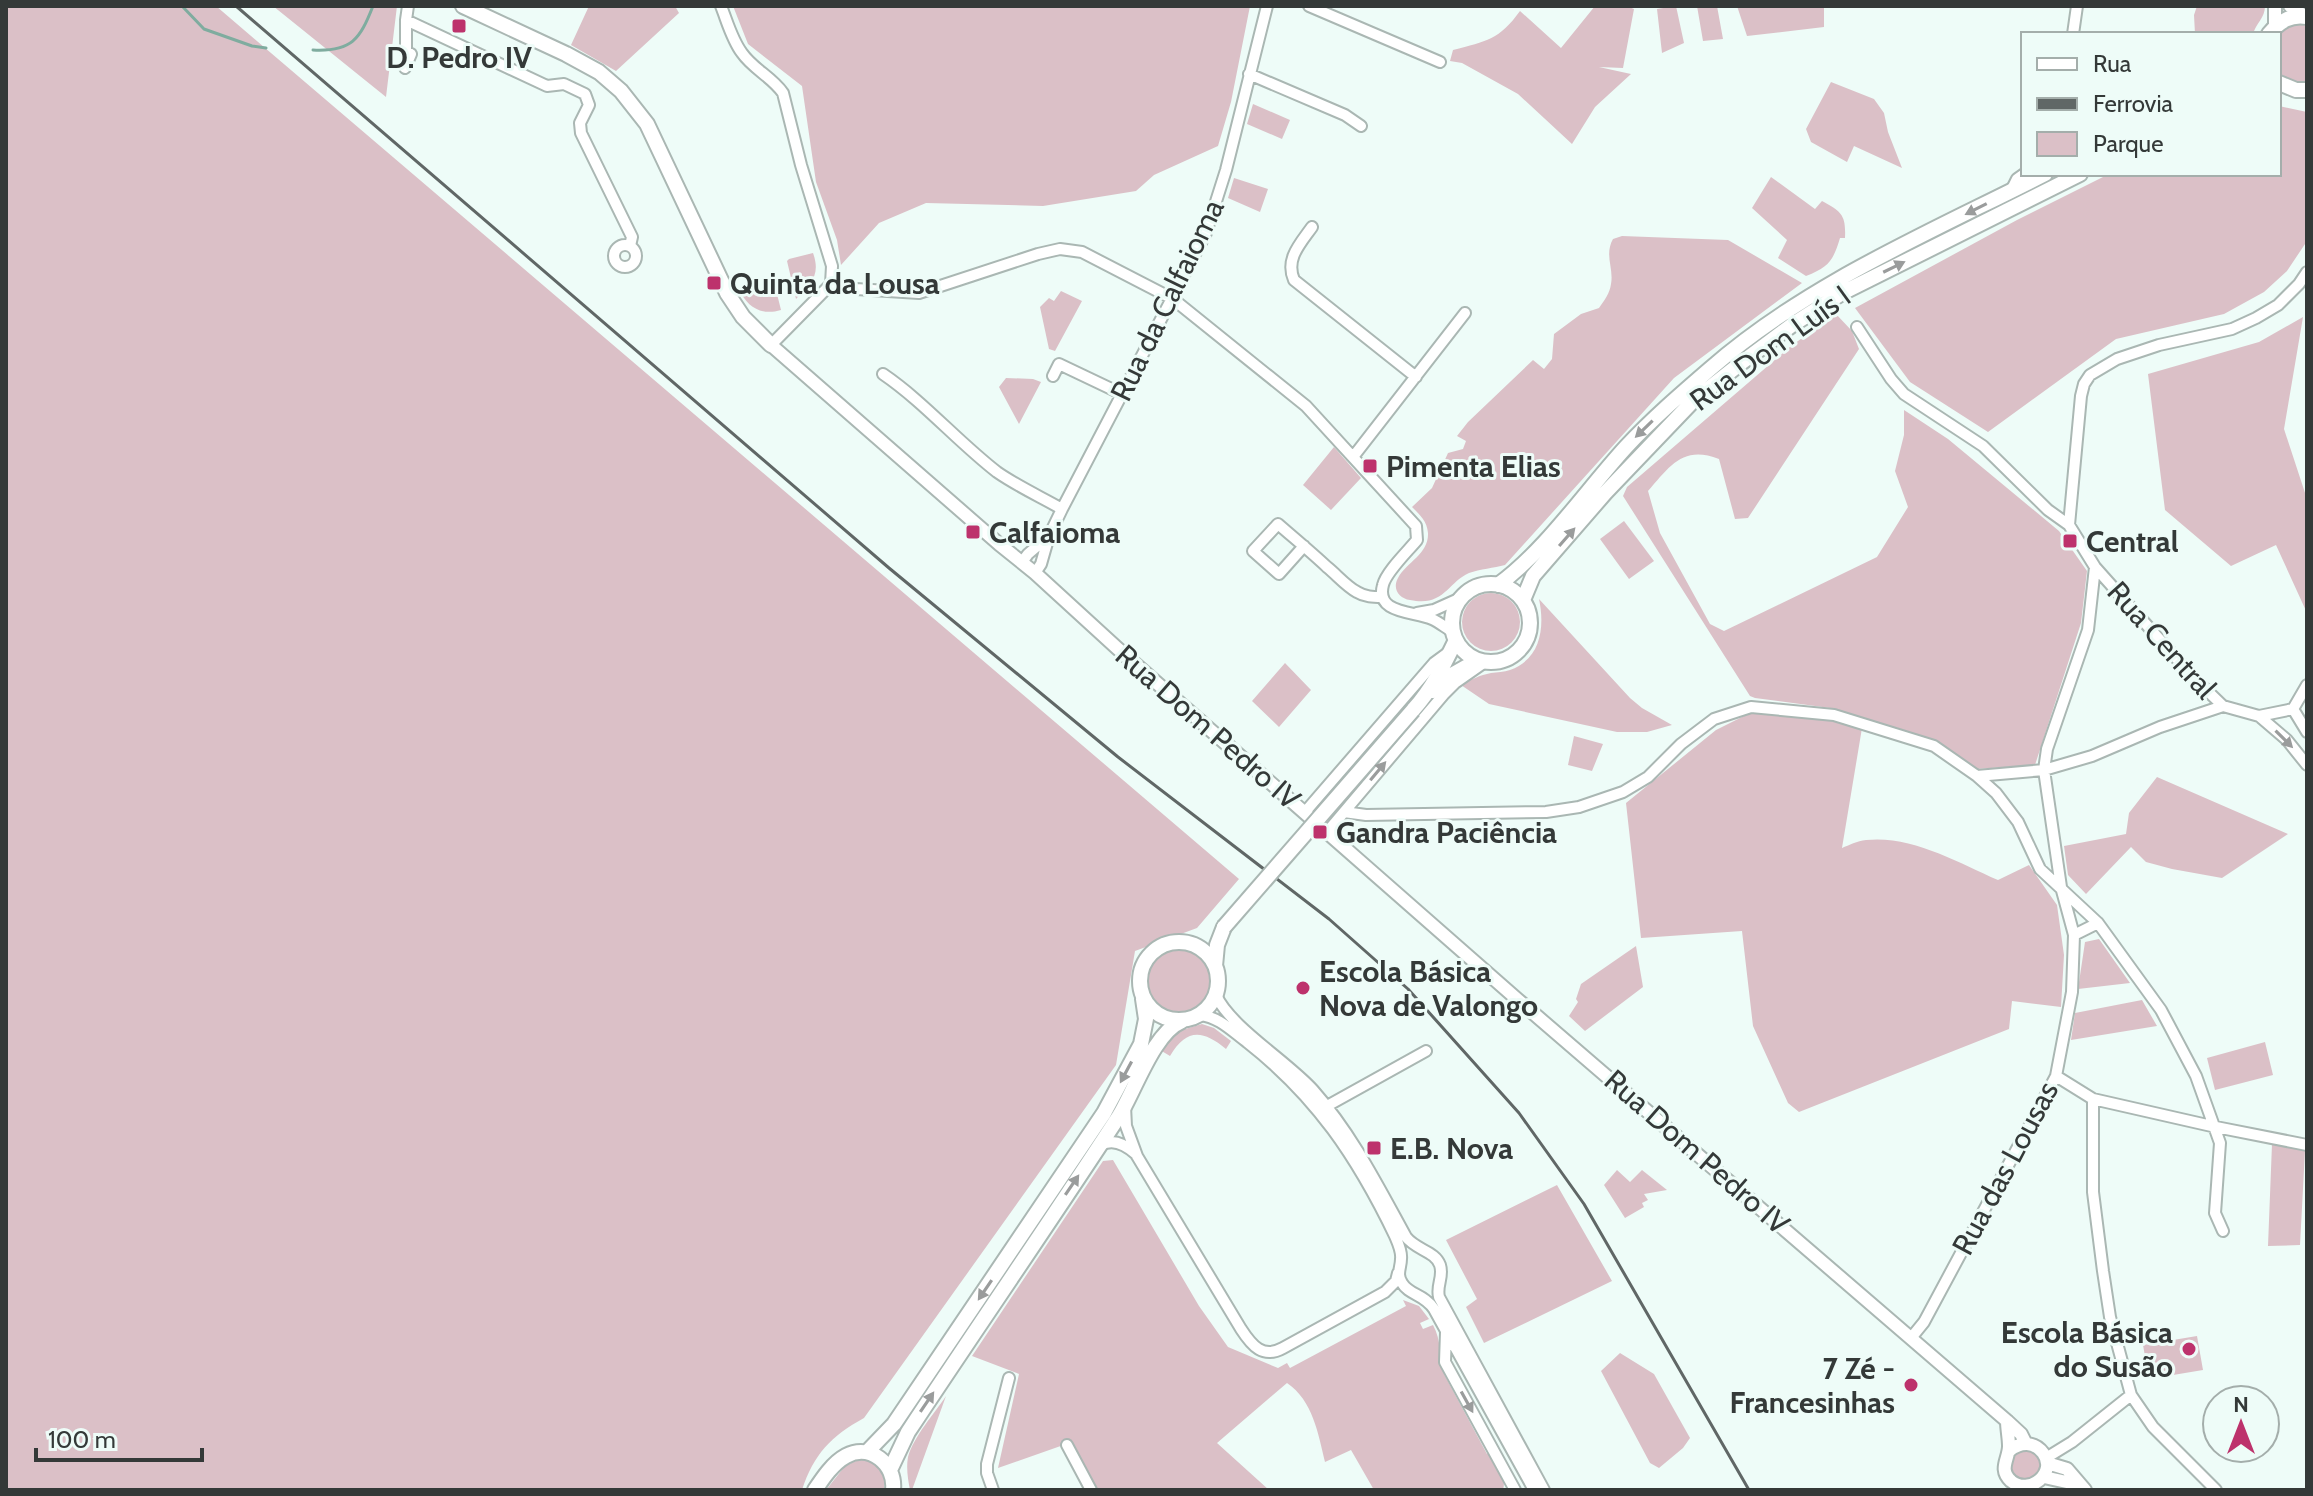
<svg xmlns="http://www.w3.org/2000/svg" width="2313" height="1496" font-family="Cabin,sans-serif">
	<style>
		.green { fill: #dbc0c7 }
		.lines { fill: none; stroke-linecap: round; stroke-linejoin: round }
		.stream { stroke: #7fac9f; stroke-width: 3 }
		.minor-casing { stroke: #aab7b3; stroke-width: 14 }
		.tertiary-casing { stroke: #aab7b3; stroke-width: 16 }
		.secondary-casing { stroke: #aab7b3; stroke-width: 18 }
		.minor { stroke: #fff; stroke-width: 10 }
		.tertiary { stroke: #fff; stroke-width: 12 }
		.secondary { stroke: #fff; stroke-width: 14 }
		.rail { stroke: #606766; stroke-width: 3 }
		.secondary-bridge-casing { stroke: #aab7b3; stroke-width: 18; stroke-linecap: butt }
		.secondary-bridge { stroke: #fff; stroke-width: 14 }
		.oneway { fill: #9a9c9c }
		.poi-dot { fill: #bd326c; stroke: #eefcf8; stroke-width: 3 }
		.labels { text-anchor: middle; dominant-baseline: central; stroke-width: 6; stroke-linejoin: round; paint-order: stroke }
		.poi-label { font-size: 30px; font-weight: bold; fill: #343938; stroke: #eefcf8; text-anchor: start }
		.street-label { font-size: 30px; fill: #343938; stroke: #eefcf8 }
	</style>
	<rect width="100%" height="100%" fill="#eefcf8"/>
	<path class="green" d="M6 6H216L1239 879 1197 928 1135 951 1116 1065 864 1418C831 1436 814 1454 802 1490H6Z
		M273 6H397L386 97Z
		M589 6H675L679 13 616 71 571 45Z
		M733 6H1250L1231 102 1218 146 1154 175 1136 191 1043 206 926 203 879 223 841 265 837 240 816 182 802 86 748 44Z
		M1595 6H1627L1634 9 1623 68 1599 67 1631 74 1595 107 1572 144 1518 94 1462 63 1450 61 1453 50C1487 41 1499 40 1520 11L1561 48Z
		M1676 6 1684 43 1662 53 1657 9Z
		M1697 6H1717L1723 39 1703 41Z
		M1737 6H1824V27L1747 36Z
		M2197 6H2265C2265 18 2256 23 2253 34H2195L2194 15Z
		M2307 22V84C2298 86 2285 82 2279 76V34H2276L2287 25Z
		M1831 82 1874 99 1884 113 1888 132 1902 168 1854 146 1847 162 1811 142 1806 129Z
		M1253 104 1290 120 1282 139 1247 124Z
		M2279 106 2307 112V241L2287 271 2264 292 2224 314 2116 339 1988 432 1910 382 1855 308 2017 220 2109 174H2279Z
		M1771 177 1815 209 1822 201C1842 212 1846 215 1845 238H1840C1833 261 1829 267 1806 276L1778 258 1787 240 1752 208Z
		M1234 178 1268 189 1260 212 1228 198Z
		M1622 236 1728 240 1802 283 1674 378 1505 565C1494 568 1480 569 1469 573 1447 583 1444 607 1410 600 1399 598 1392 589 1398 578 1407 562 1429 554 1428 533 1427 521 1420 515 1412 507L1432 488 1448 453 1463 449 1466 441 1457 436 1468 422 1533 360 1544 369 1552 359 1554 334 1581 314 1599 308C1604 301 1610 293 1611 284 1614 268 1604 255 1613 239Z
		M813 253C821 275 811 284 796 299L787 261 789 259Z
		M774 282 781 310C761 316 747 307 739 289Z
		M1061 291 1082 301 1055 351 1049 349 1040 307 1049 298 1054 301Z
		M1836 314 1852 331 1859 349 1748 518 1735 519 1719 459C1683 445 1670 466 1648 491L1660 533 1710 624 1724 631 1877 557 1908 507 1895 471 1904 435V410L1948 439 2059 531 2087 571 2081 623 2035 765 1977 769 1936 742 1830 708 1755 698 1750 696 1623 496 1627 487 1791 346Z
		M2303 317 2284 429 2307 499V613L2276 545 2231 566 2165 510 2148 374 2259 342Z
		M1006 378 1033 379 1041 382 1019 424 999 387Z
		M1334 447 1361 478 1331 510 1303 485Z
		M1624 521 1654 561 1629 579 1600 539Z
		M1462 622a29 29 0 1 1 58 0a29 29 0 1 1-58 0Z
		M1539 599 1630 698 1642 708 1672 725 1647 732H1617L1489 704 1461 685C1470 680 1480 675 1491 673 1497 672 1504 672 1510 670 1541 659 1545 627 1539 599Z
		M1285 663 1311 690 1279 727 1252 701Z
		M1786 712 1825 718 1862 728 1842 848C1849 845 1857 841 1866 840 1911 835 1957 862 1998 880L2029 865 2057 905 2064 955 2061 1007 2012 1001 2009 1029 1799 1112 1788 1103 1753 1026 1742 931 1641 938 1626 803 1716 730 1750 713Z
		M1574 736 1603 744 1592 771 1568 765Z
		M2157 777 2288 834 2222 878 2172 869 2146 862 2131 847 2086 894 2068 875 2064 846 2126 834 2129 813Z
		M2099 939 2130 983 2078 989 2085 942Z
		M1636 946 1643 987 1585 1031 1569 1016 1578 1002 1576 999 1581 984Z
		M1145 982a33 33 0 1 1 66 0a33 33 0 1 1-66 0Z
		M2142 1000 2157 1026 2071 1040 2075 1013Z
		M1202 1024 1214 1028 1231 1041 1226 1049C1202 1029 1186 1029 1170 1056L1160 1050 1175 1032Z
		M2265 1042 2273 1075 2215 1090 2207 1058Z
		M2272 1144 2305 1151 2300 1245 2268 1246Z
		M1113 1160 1199 1306 1228 1347 1278 1368 1287 1363 1290 1368 1406 1306 1403 1300 1419 1306 1429 1319 1420 1323 1423 1329 1433 1325C1442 1341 1438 1356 1447 1372L1444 1374 1487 1454 1491 1452C1498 1464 1507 1476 1503 1490H1374L1351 1450 1325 1462C1318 1433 1313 1401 1287 1383L1217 1443 1269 1490H1098L1072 1442 998 1468 1019 1374 972 1356 1103 1161Z
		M1617 1170 1630 1182 1642 1170 1667 1190 1644 1194 1648 1200 1642 1203 1644 1207 1625 1218 1604 1185Z
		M1557 1185 1612 1281 1484 1343 1466 1307 1477 1299 1446 1240Z
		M2197 1336 2203 1370 2149 1379 2143 1345Z
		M1620 1353 1654 1374 1690 1438 1683 1448 1659 1468 1650 1463 1601 1371Z
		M946 1396 912 1490H910C908 1480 906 1468 908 1457 914 1436 934 1414 946 1396Z
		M2011 1466a15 15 0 1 1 30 0a15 15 0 1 1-30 0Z
		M858 1460C876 1459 887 1473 884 1490H826L845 1466Z"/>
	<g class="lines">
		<path class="stream" d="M182 6 204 29 252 46 266 48
			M313 50C352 52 360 39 373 6"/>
		<g class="minor-casing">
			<path id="minor" d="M408 6 406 20 547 86 564 84 585 94 589 105 580 123 581 133 632 237 630 246
				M721 6C727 21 732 40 742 53 753 69 772 77 783 93L801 165 832 266 831 284 771 345
				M1309 6 1440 62
				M2073 34 2077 6
				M405 68 411 54 406 52V20
				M1249 74 1345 115 1361 126
				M2011 191 2017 179 2024 174
				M1312 227C1300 244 1285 259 1294 280L1416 377
				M614 256a11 11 0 1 1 22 0a11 11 0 1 1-22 0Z
				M831 284 856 289 919 293 1038 254 1060 249 1082 252 1173 299 1306 406 1416 526 1417 540C1408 551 1386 572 1383 585 1375 614 1414 611 1432 619 1439 622 1446 628 1453 632
				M1857 327 1891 379 1904 394 1983 446 2048 510 2069 525 2095 567 2193 677 2223 706 2259 716 2287 740 2307 765
				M883 374C924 402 957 441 997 472 1017 486 1041 497 1062 509
				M1053 376 1059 364 1122 394
				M1353 457 1465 313
				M2069 525 2081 396 2084 384 2090 375 2117 359 2159 345 2232 329 2256 318 2278 305 2299 284 2307 272
				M1304 546 1279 574 1253 551 1278 524C1294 538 1311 552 1327 567 1337 575 1346 586 1357 592 1365 597 1373 597 1382 597
				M1022 562 1028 554 1049 536
				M1035 573 1041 564 1049 536 1062 509 1206 233 1226 170 1267 6
				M1417 613 1434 610 1463 597
				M2293 709 2307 685
				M2293 709 2307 732
				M2259 716 2293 709
				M1977 776 2044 770 2092 756 2160 727 2223 706
				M1305 812 1434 663 1449 652
				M1344 812 1366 815 1546 812 1579 807 1623 792 1648 777 1681 744 1714 719 1751 707 1834 715 1934 746 1977 776 1996 793 2018 822 2040 869 2098 923 2161 1010 2196 1076 2220 1143 2215 1213 2223 1231
				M1328 831 1444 694 1455 683 1485 662
				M2074 935 2098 923
				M1216 995C1229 1026 1288 1062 1313 1090 1352 1134 1378 1186 1406 1237 1416 1250 1435 1251 1440 1265 1444 1277 1436 1285 1439 1297L1544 1490
				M1200 1015C1219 1017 1232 1031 1247 1042 1316 1096 1357 1157 1395 1236 1398 1243 1402 1251 1401 1259 1401 1268 1396 1274 1402 1283 1409 1295 1424 1294 1434 1309L1534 1490
				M2056 1076 2093 1099 2216 1127 2307 1145
				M2093 1099V1192L2103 1271 2110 1317 2131 1395 2153 1427 2216 1490
				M1125 1106 1126 1126 1137 1156 1241 1329C1252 1346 1263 1359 1283 1348L1385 1292 1396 1281 1398 1273
				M1327 1106 1426 1051
				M1101 1145C1113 1138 1126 1145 1136 1154
				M1446 1332 1445 1362 1515 1490
				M1911 1338 1924 1322 2056 1076 2072 992 2074 935 2061 887 2044 770 2047 749 2088 630 2095 567
				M1067 1445 1091 1490
				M2046 1458 2072 1442 2131 1395
				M993 1490 987 1473V1464L1009 1378"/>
		</g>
		<g class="tertiary-casing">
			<path id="tertiary" d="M2290 6 2304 16
				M2275 27V6
				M771 345 999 544 1035 573 1117 648 1518 1000 2007 1421 2021 1434 2026 1444
				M2007 1421C2007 1429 2009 1438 2009 1446 2009 1459 1998 1469 2011 1481 2029 1496 2058 1473 2043 1453 2034 1441 2020 1442 2009 1451
				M2047 1463 2067 1469 2085 1490
				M2044 1477 2080 1485"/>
		</g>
		<g class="secondary-casing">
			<path id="secondary" d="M463 6 566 54 599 72 621 91 647 124 727 293 743 317 771 345
				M2269 34C2279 22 2290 14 2307 17
				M2279 83 2296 90H2307
				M1452 623a39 39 0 1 1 78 0a39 39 0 1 1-78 0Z
				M1498 585C1546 550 1585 492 1626 447 1652 419 1681 394 1710 369 1807 284 1931 232 2045 174
				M1523 600 1533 576 1605 493 1693 401 1741 363 1792 325 1842 293 2080 174
				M1433 691 1455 673 1478 660
				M1413 710C1432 689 1444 665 1456 640
				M1140 981a39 39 0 1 1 78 0a39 39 0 1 1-78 0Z
				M1215 966 1217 945 1224 927
				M867 1452 894 1424 1104 1113 1141 1044 1146 1019 1143 999
				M890 1470 908 1432C978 1326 1050 1222 1119 1116 1135 1090 1154 1032 1182 1021
				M815 1490C823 1478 833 1463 846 1456 870 1443 896 1464 893 1490"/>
		</g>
		<use href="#minor" class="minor"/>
		<use href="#tertiary" class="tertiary"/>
		<use href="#secondary" class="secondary"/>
		<path class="rail" d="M236 6 889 568 1118 757 1329 919 1408 989 1519 1113 1584 1204 1749 1490"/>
		<g class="secondary-bridge-casing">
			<path id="secondary-bridge" d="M1224 927 1413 710"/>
		</g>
		<use href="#secondary-bridge" class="secondary-bridge"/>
	</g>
	<defs><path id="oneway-solid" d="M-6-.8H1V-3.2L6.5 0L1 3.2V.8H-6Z" transform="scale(2)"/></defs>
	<g class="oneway">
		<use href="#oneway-solid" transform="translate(1976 209) rotate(153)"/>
		<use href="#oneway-solid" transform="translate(1894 267) rotate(-26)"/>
		<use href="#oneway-solid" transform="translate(1644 429) rotate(136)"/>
		<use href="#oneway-solid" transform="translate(1567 537) rotate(-49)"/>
		<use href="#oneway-solid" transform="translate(2284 739) rotate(45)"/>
		<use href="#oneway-solid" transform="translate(1378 771) rotate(-50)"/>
		<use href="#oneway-solid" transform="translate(1126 1072) rotate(118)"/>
		<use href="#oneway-solid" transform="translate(1072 1185) rotate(-56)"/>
		<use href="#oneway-solid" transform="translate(985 1290) rotate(124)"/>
		<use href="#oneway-solid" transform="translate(927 1402) rotate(-56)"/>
		<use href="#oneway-solid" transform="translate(1467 1402) rotate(61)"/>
	</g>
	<g class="poi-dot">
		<rect x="451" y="18" width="16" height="16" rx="4"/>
		<rect x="706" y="275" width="16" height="16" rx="4"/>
		<rect x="1362" y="458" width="16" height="16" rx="4"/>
		<rect x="965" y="524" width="16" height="16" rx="4"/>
		<rect x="2062" y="533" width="16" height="16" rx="4"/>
		<rect x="1312" y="824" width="16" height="16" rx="4"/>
		<circle cx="1303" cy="988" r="8"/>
		<rect x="1366" y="1140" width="16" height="16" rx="4"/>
		<circle cx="2189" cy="1349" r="8"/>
		<circle cx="1911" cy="1385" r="8"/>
	</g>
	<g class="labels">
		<g class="poi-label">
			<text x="459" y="57" text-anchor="middle">D. Pedro IV</text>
			<text x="730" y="283">Quinta da Lousa</text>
			<text x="1386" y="466">Pimenta Elias</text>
			<text x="989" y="532">Calfaioma</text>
			<text x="2086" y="541">Central</text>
			<text x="1336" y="832">Gandra Paciência</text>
			<text x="1319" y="971">Escola Básica<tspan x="1319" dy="34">Nova de Valongo</tspan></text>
			<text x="1390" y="1148">E.B. Nova</text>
			<text x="2173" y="1332" text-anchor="end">Escola Básica<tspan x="2173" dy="34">do Susão</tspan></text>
			<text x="1895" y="1368" text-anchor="end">7 Zé -<tspan x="1895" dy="34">Francesinhas</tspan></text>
		</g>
		<g class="street-label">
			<text transform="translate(1167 300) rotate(-64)">Rua da Calfaioma</text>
			<text transform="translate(1770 348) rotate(-36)">Rua Dom Luís I</text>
			<text transform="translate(2162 640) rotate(48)">Rua Central</text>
			<text transform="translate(1208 727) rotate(41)">Rua Dom Pedro IV</text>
			<text transform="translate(1697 1152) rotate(41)">Rua Dom Pedro IV</text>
			<text transform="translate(2005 1168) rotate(-62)">Rua das Lousas</text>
		</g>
	</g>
	<rect width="2313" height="1496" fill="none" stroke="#343938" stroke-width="16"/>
	<rect x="2021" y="32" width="260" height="144" fill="#eefcf8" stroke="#a4aeab" stroke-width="2"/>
	<rect x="2037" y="58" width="40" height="12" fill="#ffffff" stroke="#a4aeab" stroke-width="2"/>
	<text x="2093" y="72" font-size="24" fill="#343938">Rua</text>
	<rect x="2037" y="98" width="40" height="12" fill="#606766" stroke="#a4aeab" stroke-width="2"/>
	<text x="2093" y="112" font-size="24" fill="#343938">Ferrovia</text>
	<rect x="2037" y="132" width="40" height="24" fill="#dbc0c7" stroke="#a4aeab" stroke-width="2"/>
	<text x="2093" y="152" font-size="24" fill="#343938">Parque</text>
	<g transform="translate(2241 1424)"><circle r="38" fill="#eefcf8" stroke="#a4aeab" stroke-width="2"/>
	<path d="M0-6L14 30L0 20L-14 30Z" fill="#bd326c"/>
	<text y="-12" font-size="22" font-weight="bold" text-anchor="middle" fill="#343938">N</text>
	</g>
	<path d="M36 1448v12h166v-12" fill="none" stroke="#343938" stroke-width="4"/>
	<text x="48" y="1448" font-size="24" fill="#343938" stroke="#eefcf8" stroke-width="6" paint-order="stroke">100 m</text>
</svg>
